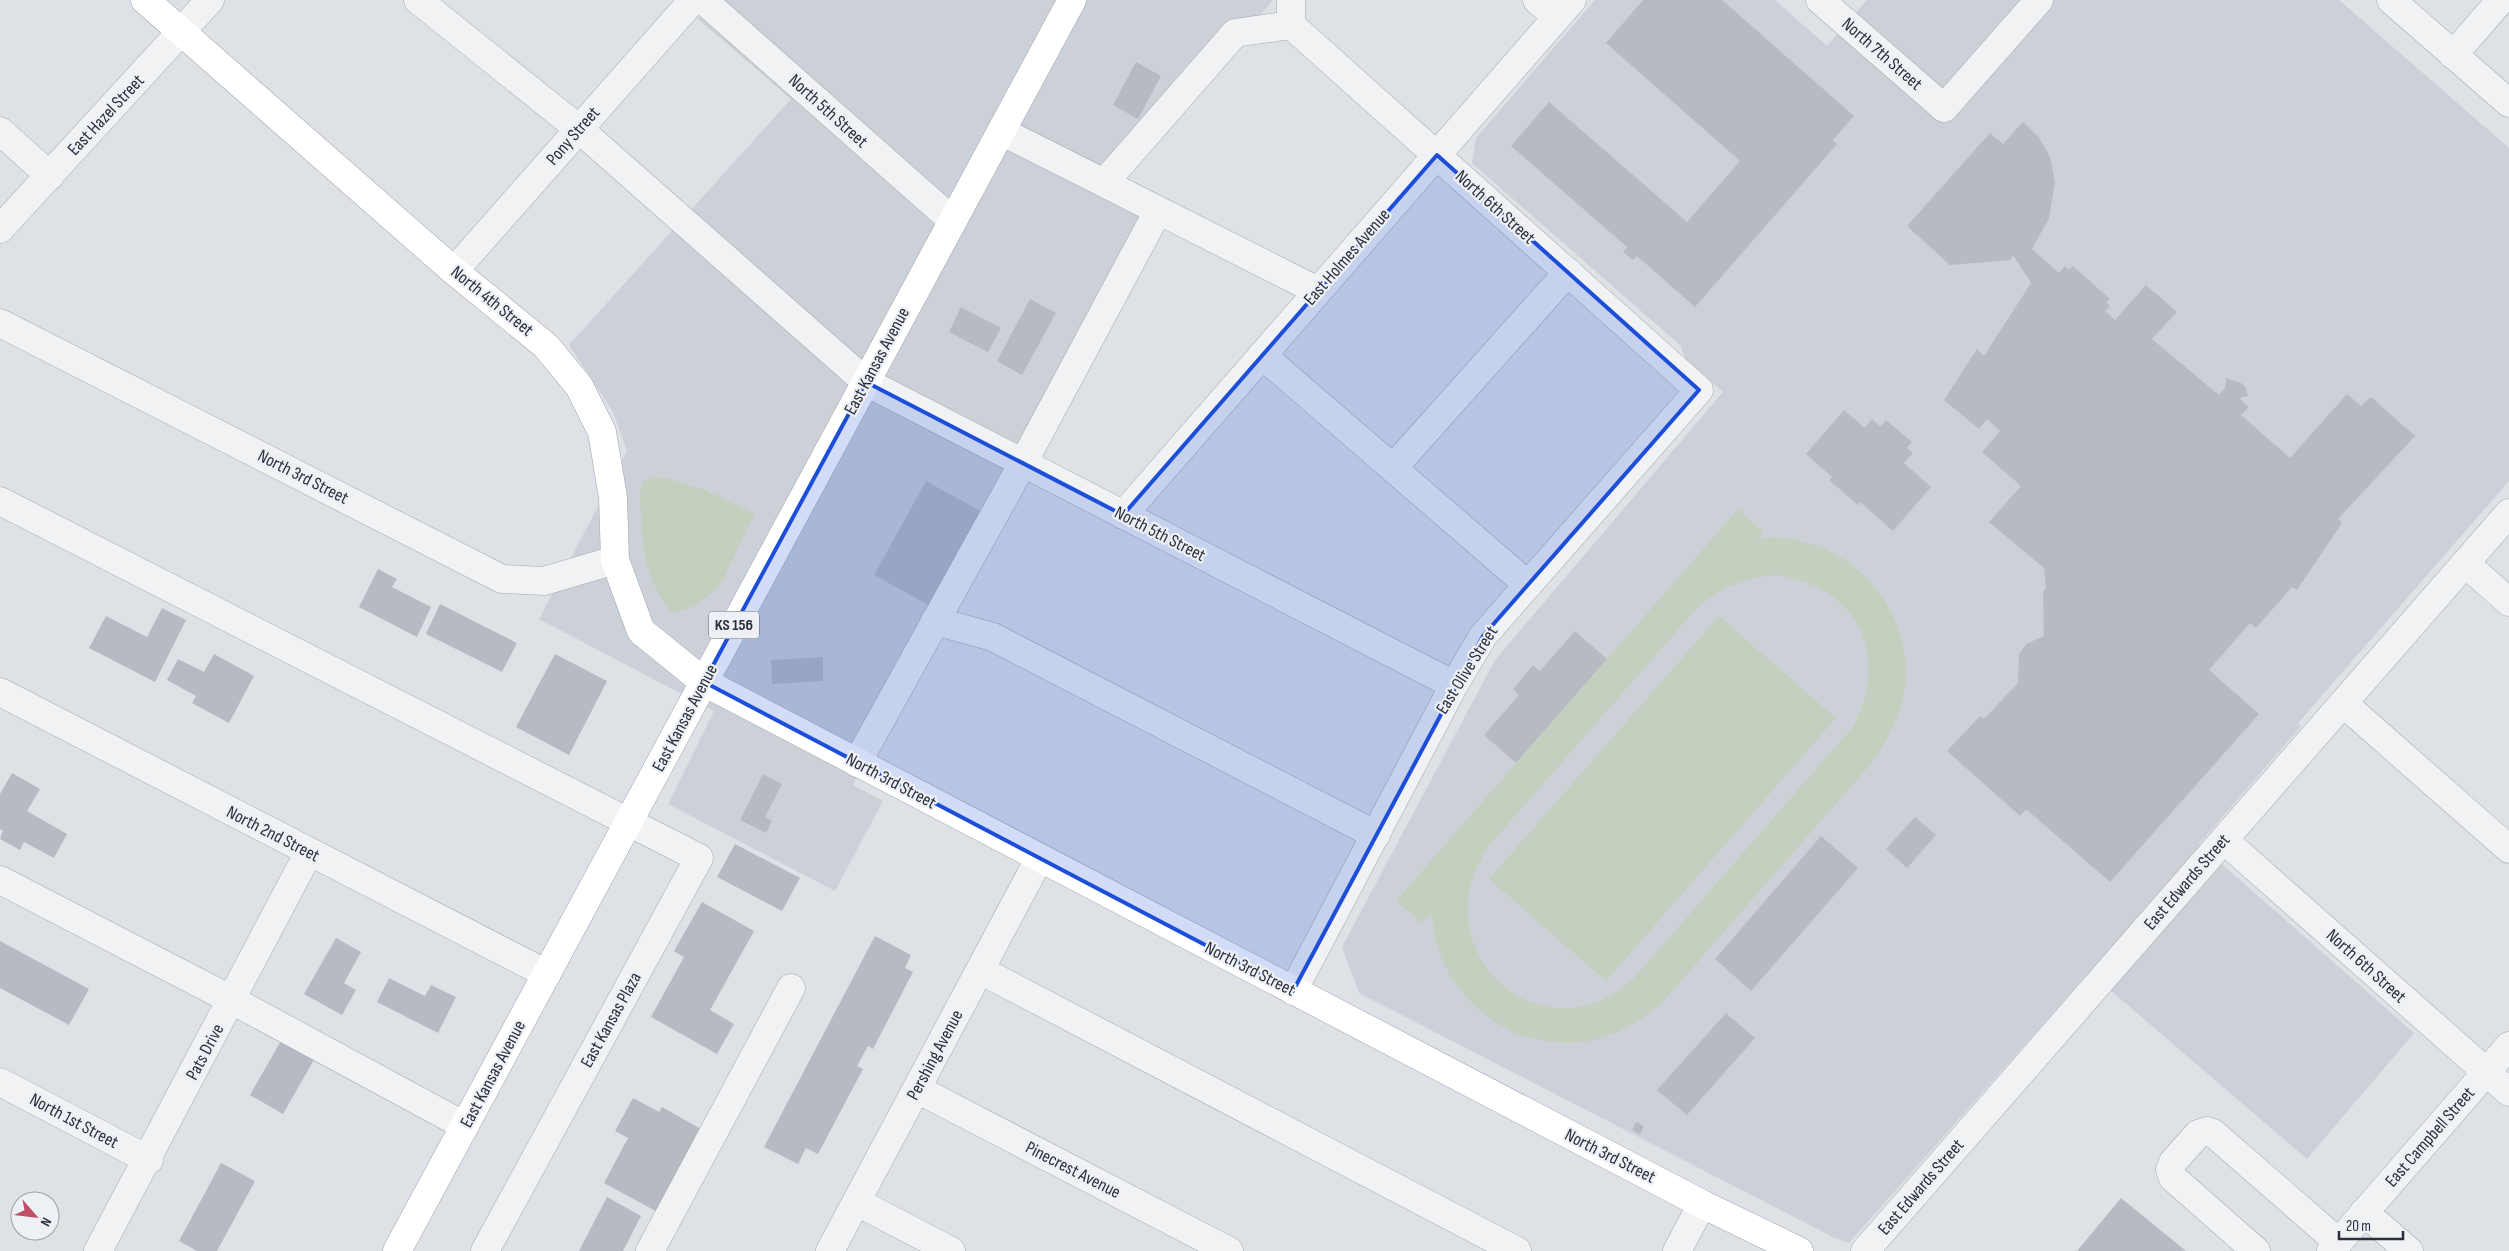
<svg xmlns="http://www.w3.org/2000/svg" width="2509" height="1251" font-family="'Sofia Sans Condensed',sans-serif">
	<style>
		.built { fill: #ccd1d7 }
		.green { fill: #c4cfc0; fill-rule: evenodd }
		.building { fill: #b6bbc2 }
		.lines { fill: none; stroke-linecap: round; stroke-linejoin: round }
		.minor-casing { stroke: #a4a8af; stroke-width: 29 }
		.major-casing { stroke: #9ea6b0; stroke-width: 29 }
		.minor { stroke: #f0f2f4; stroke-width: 28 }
		.major { stroke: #fff; stroke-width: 28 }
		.marked { fill: #1d4ed8; fill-opacity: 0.2; stroke: #1d4ed8; stroke-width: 4; stroke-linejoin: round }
		.labels { text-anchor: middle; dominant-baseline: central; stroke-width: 4.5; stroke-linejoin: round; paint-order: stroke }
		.shield { fill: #edf0f4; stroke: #646a72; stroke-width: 1 }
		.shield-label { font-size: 16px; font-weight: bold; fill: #29303b }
		.street-label { font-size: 18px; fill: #29303b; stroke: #edf0f4 }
	</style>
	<rect width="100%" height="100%" fill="#dee1e6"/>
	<path class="built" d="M714 0H1273L1106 192 1163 222 853 785 883 801 835 891 668 804 714 711 539 619 627 451 613 412 569 345 791 99 698 19Z
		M1595 0H1775L1827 46 1867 0H2339L2509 148V481L2298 723 2301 726 2199 844 2414 1033 2307 1159 2089 972 1849 1243 1835 1238 1359 993 1342 947 1495 660 1723 392 1685 359 1681 346 1472 163 1476 138Z"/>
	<path class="green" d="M663 477 702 489 755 513 720 586 695 606 672 613C648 584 642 552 641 515 640 503 639 492 643 481Z
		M1738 509 1763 532 1758 539C1837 528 1909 598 1906 677 1905 707 1891 732 1876 758L1660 1005C1641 1019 1622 1033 1597 1039 1516 1059 1434 996 1432 912L1422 923 1396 901ZM1778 575C1858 587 1892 658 1852 728L1633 979C1620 990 1607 999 1591 1004 1523 1025 1460 965 1468 897 1470 879 1479 864 1487 848L1696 609C1721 588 1745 577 1778 575Z
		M1719 616 1836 718 1606 981 1489 879Z"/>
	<path class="building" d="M1643 0H1722L1854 116 1833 140 1837 144 1695 307 1637 256 1633 260 1623 252 1627 247 1511 146 1549 102 1687 222 1740 161 1606 43Z
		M1136 62 1161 76 1138 119 1113 105Z
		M2023 122 2038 136 2050 157 2055 182 2049 218 2032 249 2059 273 2065 266 2069 270 2073 266 2110 299 2106 302 2110 306 2105 311 2115 320 2146 285 2177 312 2152 339 2219 395 2225 388 2226 378 2241 383 2246 388 2248 396 2239 398 2249 407 2241 415 2290 458 2347 394 2361 406 2371 397 2415 436 2338 519 2342 523 2297 590 2292 587 2256 628 2250 623 2209 670 2259 714 2110 882 2026 809 2020 816 1947 751 1980 716 1984 719 2018 683 2019 654 2026 644 2044 636 2043 592 2046 588 2044 568 1989 522 2021 486 1982 452 2000 431 1987 419 1979 429 1944 400 1977 349 1984 356 2031 283 2013 255 2010 260 1950 265 1907 226 1990 133 2003 144Z
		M1030 299 1056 313 1022 375 997 361Z
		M961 307 1001 328 988 352 949 332Z
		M1844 410 1865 428 1872 419 1880 427 1886 420 1912 442 1907 448 1913 453 1904 463 1931 487 1893 531 1860 502 1858 505 1829 480 1832 477 1806 454Z
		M926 481 984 513 932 607 874 575Z
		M378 569 397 579 392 587 431 607 417 637 359 607Z
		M440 604 517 643 502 672 426 634Z
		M162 608 186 620 155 682 89 648 106 616 147 637Z
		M1575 631 1607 659 1516 763 1484 735 1519 695 1513 689 1533 665 1540 671Z
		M214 654 254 676 229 723 192 703 196 696 167 680 178 659 204 672Z
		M555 654 607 681 569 755 516 727Z
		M823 657V681L772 684 771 660Z
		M12 773 40 789 27 811 67 834 54 858 24 842 20 850 0 839 3 831 0 829V794Z
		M763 774 782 784 765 817 772 821 766 833 740 820Z
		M1915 817 1936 835 1907 868 1886 849Z
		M1821 836 1858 868 1751 991 1715 959Z
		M735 844 800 878 782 911 717 877Z
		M702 902 754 931 710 1010 734 1024 717 1054 651 1017 684 957 674 951Z
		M875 936 911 955 905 968 913 972 873 1049 868 1046 857 1066 863 1069 818 1154 806 1148 798 1164 764 1147Z
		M336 938 361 952 344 983 356 990 342 1015 304 994Z
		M0 941 89 989 69 1025 0 988Z
		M389 978 425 996 431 985 456 997 438 1033 377 1002Z
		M1726 1013 1755 1038 1687 1115 1657 1090Z
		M282 1039 315 1058 283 1114 250 1095Z
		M633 1098 659 1112 662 1107 708 1133 663 1215 604 1183 628 1138 615 1131Z
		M1636 1122 1644 1126 1640 1135 1632 1130Z
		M221 1163 255 1181 217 1251H197L179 1241Z
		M607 1197 641 1216 623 1251H579Z
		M2121 1198 2186 1251H2077Z"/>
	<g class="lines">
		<g class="minor-casing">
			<path id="minor" d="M418 0 579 129 866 382 1454 685
				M703 0 953 221
				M1537 0 1557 17
				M1820 0 1944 108 2039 0
				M2391 0 2509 103
				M1291 25 1699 390 1483 636 1454 685 1293 991
				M2453 55 2501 0
				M0 131 50 176
				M1001 131 1318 291
				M1104 183 1235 33 1291 25V0
				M0 229 210 0
				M454 271 693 0
				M0 323 502 579 544 581 615 560
				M1262 355 1528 585
				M1393 468 1568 272
				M0 501 699 858 485 1251
				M1123 515 1572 0
				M2465 563 2509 602
				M935 621 993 637 1376 835
				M0 692 547 974
				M2343 703 2509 849
				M857 763 1023 463 1158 211
				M2224 840 2509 1092
				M0 880 232 1000 465 1126
				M980 970 1517 1251
				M0 1082 149 1160
				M917 1089 1229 1251
				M857 1202 951 1251
				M2364 1212 2409 1251
				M98 1251 309 852
				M650 1251 791 988
				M830 1251 1039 859
				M1677 1251 1702 1204
				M1865 1251 2509 513
				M2256 1251 2173 1178 2170 1170 2173 1162 2198 1134 2207 1131 2213 1133 2338 1242
				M2331 1251 2509 1046"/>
		</g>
		<g class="major-casing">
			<path id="major" d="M145 0 454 271 546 346 579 386 602 432 613 497 615 560 641 631 704 682 1702 1204 1799 1251
				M397 1251 1072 0"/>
		</g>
		<use href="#minor" class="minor"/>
		<use href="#major" class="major"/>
	</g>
	<path class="marked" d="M1437 155 1699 390 1483 636 1293 991 704 682 866 382 1123 515Z"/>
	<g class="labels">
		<rect class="shield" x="709" y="611.5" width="50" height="27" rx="4"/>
		<g class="shield-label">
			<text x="734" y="625">KS 156</text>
		</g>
		<g class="street-label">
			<text transform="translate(1882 54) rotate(41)">North 7th Street</text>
			<text transform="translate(828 111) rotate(42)">North 5th Street</text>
			<text transform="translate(106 115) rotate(-47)">East Hazel Street</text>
			<text transform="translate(573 136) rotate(-49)">Pony Street</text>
			<text transform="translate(1495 207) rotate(42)">North 6th Street</text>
			<text transform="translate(1347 257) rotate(-49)">East Holmes Avenue</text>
			<text transform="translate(492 301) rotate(39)">North 4th Street</text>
			<text transform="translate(877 361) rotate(-62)">East Kansas Avenue</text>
			<text transform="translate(303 477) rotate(27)">North 3rd Street</text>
			<text transform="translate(1160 534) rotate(27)">North 5th Street</text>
			<text transform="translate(1467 670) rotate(-58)">East Olive Street</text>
			<text transform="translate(685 718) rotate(-62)">East Kansas Avenue</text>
			<text transform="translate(891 781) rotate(28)">North 3rd Street</text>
			<text transform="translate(273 834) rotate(27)">North 2nd Street</text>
			<text transform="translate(2187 882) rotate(-49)">East Edwards Street</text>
			<text transform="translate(2366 966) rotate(42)">North 6th Street</text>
			<text transform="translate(1250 969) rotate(27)">North 3rd Street</text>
			<text transform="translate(611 1020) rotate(-61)">East Kansas Plaza</text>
			<text transform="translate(205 1052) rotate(-62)">Pats Drive</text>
			<text transform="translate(935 1055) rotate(-62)">Pershing Avenue</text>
			<text transform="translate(493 1074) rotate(-62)">East Kansas Avenue</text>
			<text transform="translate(74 1121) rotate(28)">North 1st Street</text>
			<text transform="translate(2430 1137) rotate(-49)">East Campbell Street</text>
			<text transform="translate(1610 1156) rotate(27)">North 3rd Street</text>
			<text transform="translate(1073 1170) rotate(27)">Pinecrest Avenue</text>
			<text transform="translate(1921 1187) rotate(-49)">East Edwards Street</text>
		</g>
	</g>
	<g transform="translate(35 1216) rotate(118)"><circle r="24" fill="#edf0f4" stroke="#9fa3aa"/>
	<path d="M0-4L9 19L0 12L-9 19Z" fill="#be4f66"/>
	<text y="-8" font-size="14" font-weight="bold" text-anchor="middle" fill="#29303b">N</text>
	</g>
	<path d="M2339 1231v8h64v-8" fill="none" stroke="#29303b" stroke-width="2.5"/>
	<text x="2346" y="1231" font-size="15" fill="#29303b" stroke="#edf0f4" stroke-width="4" paint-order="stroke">20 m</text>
</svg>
